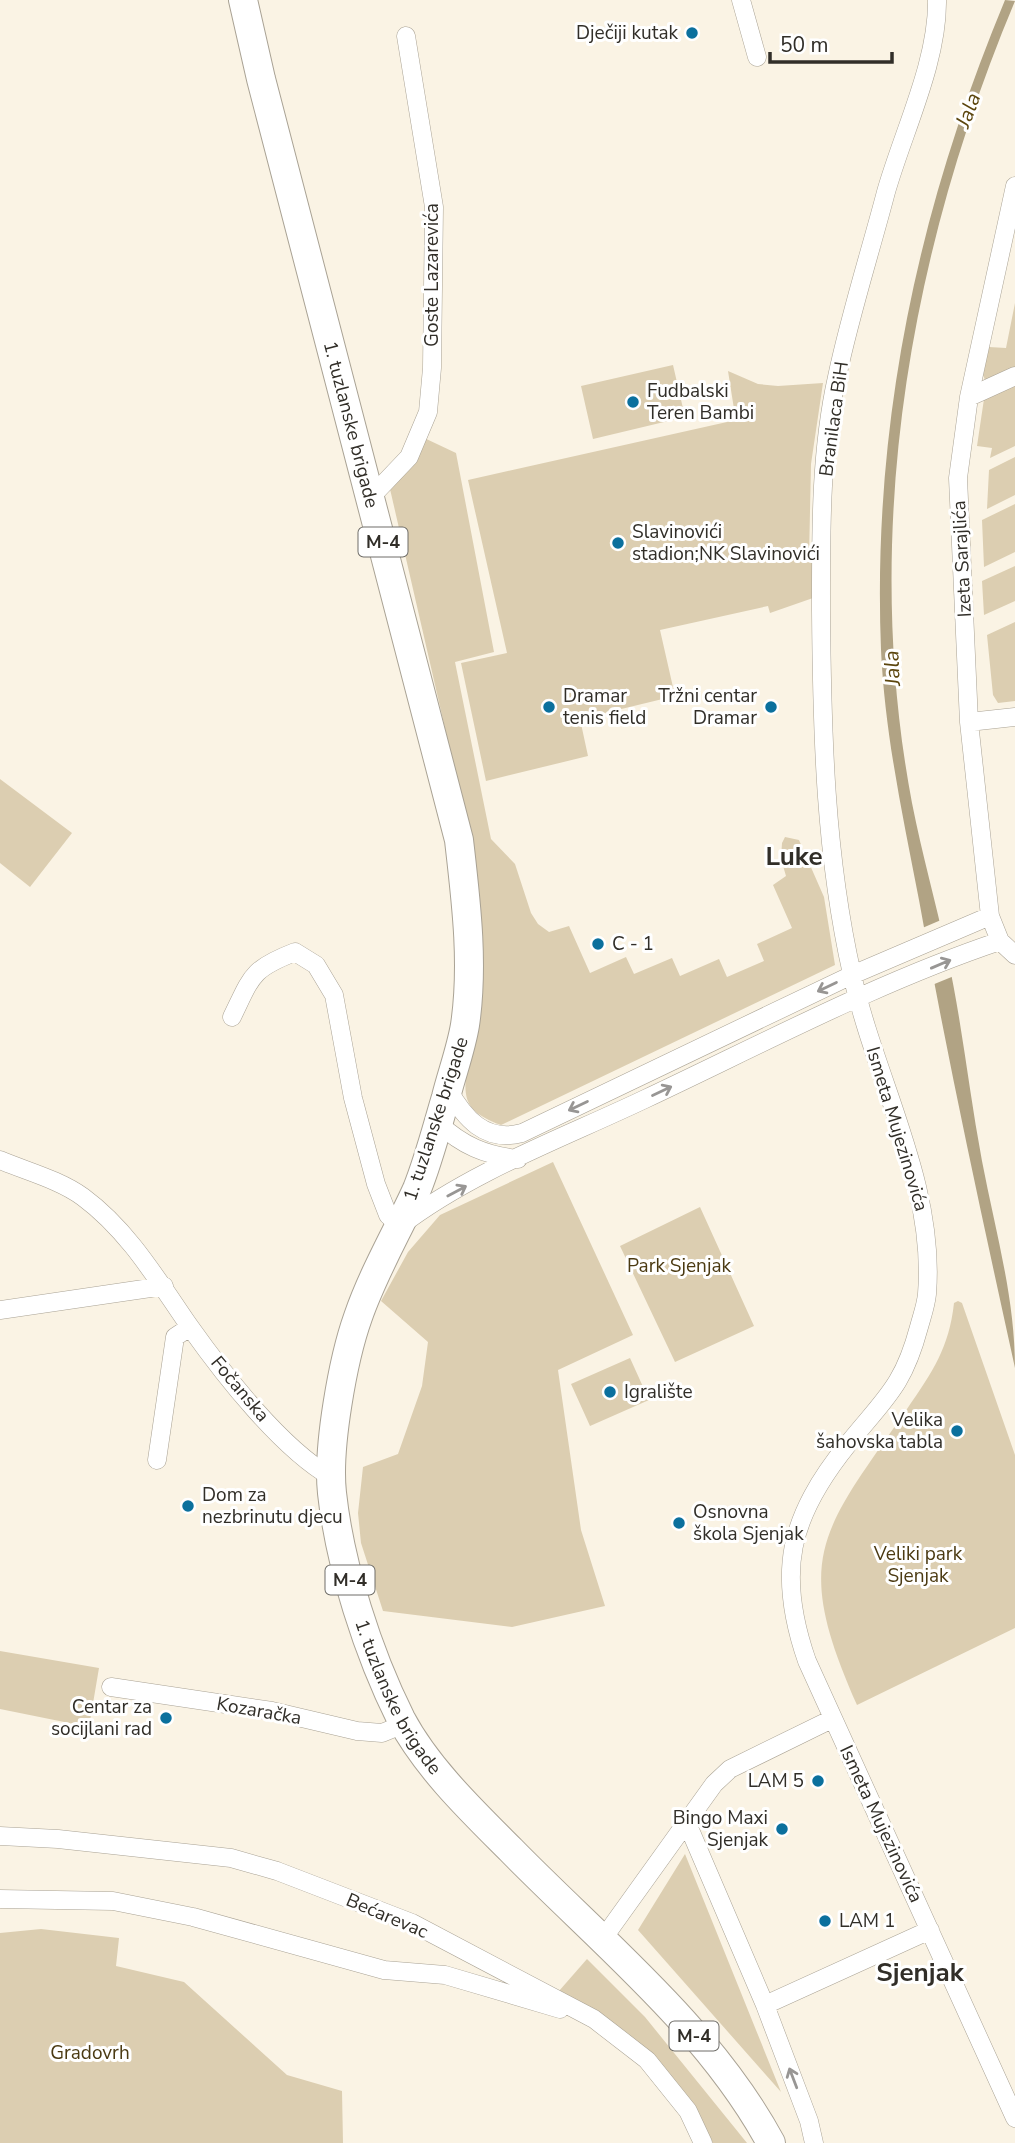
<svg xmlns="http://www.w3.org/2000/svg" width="1015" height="2143" font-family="'Nunito Sans',sans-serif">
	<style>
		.green { fill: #dcceb1 }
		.water { fill: #b1a384 }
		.pier { fill: #faf3e4 }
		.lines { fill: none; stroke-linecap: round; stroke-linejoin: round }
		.minor-casing { stroke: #a9a294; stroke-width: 19 }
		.primary-casing { stroke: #a9a294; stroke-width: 30 }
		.minor { stroke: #fff; stroke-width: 18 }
		.primary { stroke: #fff; stroke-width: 28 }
		.oneway { stroke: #989694 }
		.poi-dot { fill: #0b709d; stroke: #fff; stroke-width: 2.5 }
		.labels { text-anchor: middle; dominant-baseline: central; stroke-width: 6; stroke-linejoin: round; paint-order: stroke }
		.shield { fill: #fff; stroke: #6f6d68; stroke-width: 2 }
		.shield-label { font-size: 18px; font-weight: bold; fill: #312e28 }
		.poi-label { font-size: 19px; fill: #312e28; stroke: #fff; text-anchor: start }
		.street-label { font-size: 19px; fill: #312e28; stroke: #fff }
		.park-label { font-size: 19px; fill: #4b3a12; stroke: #fff }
		.water-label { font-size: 21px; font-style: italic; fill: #5b450d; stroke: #fff }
		.district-label { font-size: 26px; font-weight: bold; fill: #312e28; stroke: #fff }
	</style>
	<rect width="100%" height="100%" fill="#faf3e4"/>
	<path class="green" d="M1015 303V369L985 380 983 375 989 347 1006 348Z
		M673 365 685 417 593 439 581 386Z
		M728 371 758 384 778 386 823 383 811 464 809 559 819 556 813 598 770 613 768 606 660 630 675 696 580 719 588 756 486 781 461 663 507 653 468 480 727 422 725 411 734 409Z
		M1015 383V446L990 458 992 448 977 446 984 399Z
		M420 436 456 453 494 652 455 662 491 839 515 864 531 913 538 924 549 932 569 926 590 973 626 957 634 974 672 958 680 976 719 959 727 977 764 961 757 944 792 928 773 885 786 876 781 859 782 843 785 837 799 840 824 897 835 965 501 1125C464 1111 462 1099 468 1061L456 776 390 489Z
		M1015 457V495L987 509 989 470Z
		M1015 504V552L984 567 982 520Z
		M1015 566V601L984 615 982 581Z
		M1015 622V701L998 703 993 695 987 635Z
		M0 779 72 833 30 887 0 863Z
		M553 1162 633 1335 558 1370 581 1530 605 1606 512 1627 383 1611 361 1543 358 1513 363 1467 398 1454 422 1386 428 1342 381 1301 408 1252 440 1215Z
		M700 1207 754 1326 675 1362 620 1246Z
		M958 1301 962 1303 1015 1455V1628L857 1705C791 1556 821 1533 907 1409 933 1371 949 1348 954 1303Z
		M630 1358 649 1400 590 1426 571 1384Z
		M0 1651 99 1668 89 1727 0 1709Z
		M685 1854 781 2092 638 1930Z
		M41 1929 119 1938 116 1966 184 1982 287 2075 342 2091 343 2143H0V1933Z
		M587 1959 645 2017 747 2143H713L693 2106 559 1991Z"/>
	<path class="water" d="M1005 0 1015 1C909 253 861 533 912 803 922 854 936 903 947 954 962 1022 969 1092 982 1161 995 1230 1015 1297 1015 1368 981 1213 947 1057 919 900 903 817 885 735 881 650 872 423 918 209 1005 0Z"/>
	<path class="pier" d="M941 920 954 976 932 985 920 929Z"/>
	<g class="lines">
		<g class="minor-casing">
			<path id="minor" d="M741 0 757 57
				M937 0C938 62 903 132 886 192 870 253 850 315 837 377 820 453 821 533 821 611 822 733 825 855 852 974 875 1080 936 1183 927 1294 926 1305 922 1316 919 1327 903 1387 885 1398 848 1444 789 1517 776 1572 807 1661L1015 2118
				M1015 186 969 397 958 478 969 722 990 916 1000 941 1015 955
				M969 397 1015 376
				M371 497 409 457 428 412 432 368 434 207 406 36
				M969 722 1015 717
				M232 1017C252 976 251 969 295 952L316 965 334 995 353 1098 376 1184 388 1215 400 1226C472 1171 563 1138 645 1099 762 1044 878 982 1000 941
				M448 1089C464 1118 485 1143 522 1133L852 975 990 916
				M438 1123C463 1146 485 1155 518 1159
				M0 1160C26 1171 60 1180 83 1197 129 1231 158 1281 190 1327 224 1375 281 1448 331 1477
				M0 1310 164 1286
				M157 1460 175 1337 190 1327
				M111 1687 272 1711 357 1731 382 1733 404 1724
				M687 1823 765 2005 809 2121 814 2143
				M0 1836 58 1839 231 1858 277 1871 412 1923 594 2019 647 2060 688 2111 703 2143
				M0 1899 113 1901 193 1917 384 1970 445 1975 560 2009
				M602 1940 714 1784 730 1769 832 1719
				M765 2005 930 1930"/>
		</g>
		<g class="primary-casing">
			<g id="primary">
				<path id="s1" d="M243 0 261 79 459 840C466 901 474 964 465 1025 461 1049 452 1073 446 1097 437 1127 429 1159 417 1189 398 1231 373 1273 358 1317 343 1359 327 1448 332 1493 340 1566 368 1653 401 1719 427 1768 472 1811 511 1850 601 1942 709 2028 771 2143"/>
			</g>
		</g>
		<use href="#minor" class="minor"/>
		<use href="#primary" class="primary"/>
	</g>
	<defs><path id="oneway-shaft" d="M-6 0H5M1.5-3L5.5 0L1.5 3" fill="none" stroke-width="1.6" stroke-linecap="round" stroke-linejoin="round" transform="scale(1.75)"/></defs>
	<g class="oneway">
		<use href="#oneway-shaft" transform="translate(941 964) rotate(-23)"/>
		<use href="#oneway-shaft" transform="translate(827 987) rotate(154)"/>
		<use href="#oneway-shaft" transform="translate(662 1091) rotate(-25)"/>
		<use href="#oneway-shaft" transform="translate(578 1106) rotate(154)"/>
		<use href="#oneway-shaft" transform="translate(457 1191) rotate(-28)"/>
		<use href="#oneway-shaft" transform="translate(793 2078) rotate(-111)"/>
	</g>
	<g class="poi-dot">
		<circle cx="692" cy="33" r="7"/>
		<circle cx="633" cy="402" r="7"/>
		<circle cx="618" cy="543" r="7"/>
		<circle cx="549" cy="707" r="7"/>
		<circle cx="771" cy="707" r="7"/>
		<circle cx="598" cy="944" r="7"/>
		<circle cx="610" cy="1392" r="7"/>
		<circle cx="957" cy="1431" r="7"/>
		<circle cx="188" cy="1506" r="7"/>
		<circle cx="679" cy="1523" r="7"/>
		<circle cx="166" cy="1718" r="7"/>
		<circle cx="818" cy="1781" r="7"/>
		<circle cx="782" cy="1829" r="7"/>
		<circle cx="825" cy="1921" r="7"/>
	</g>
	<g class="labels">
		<g class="shield">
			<rect x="358.5" y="527.5" width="49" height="29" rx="5"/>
			<rect x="325.5" y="1565.5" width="49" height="29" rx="5"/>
			<rect x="669.5" y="2021.5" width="49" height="29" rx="5"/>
		</g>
		<g class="shield-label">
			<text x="383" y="542">M-4</text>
			<text x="350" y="1580">M-4</text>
			<text x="694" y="2036">M-4</text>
		</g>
		<g class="poi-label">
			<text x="678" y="33" text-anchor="end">Dječiji kutak</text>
			<text x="647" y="391">Fudbalski<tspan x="647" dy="22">Teren Bambi</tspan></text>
			<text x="632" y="532">Slavinovići<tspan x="632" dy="22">stadion;NK Slavinovići</tspan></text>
			<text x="563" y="696">Dramar<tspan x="563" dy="22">tenis field</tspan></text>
			<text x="757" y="696" text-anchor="end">Tržni centar<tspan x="757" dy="22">Dramar</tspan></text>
			<text x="612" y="944">C - 1</text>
			<text x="624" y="1392">Igralište</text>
			<text x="943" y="1420" text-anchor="end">Velika<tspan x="943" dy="22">šahovska tabla</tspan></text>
			<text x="202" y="1495">Dom za<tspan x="202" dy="22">nezbrinutu djecu</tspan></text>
			<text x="693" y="1512">Osnovna<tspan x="693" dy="22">škola Sjenjak</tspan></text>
			<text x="152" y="1707" text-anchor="end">Centar za<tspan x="152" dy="22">socijlani rad</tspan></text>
			<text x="804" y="1781" text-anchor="end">LAM 5</text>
			<text x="768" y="1818" text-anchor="end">Bingo Maxi<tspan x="768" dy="22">Sjenjak</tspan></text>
			<text x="839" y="1921">LAM 1</text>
		</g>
		<g class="street-label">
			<text transform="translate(432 275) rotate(-90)">Goste Lazarevića</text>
			<text transform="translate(834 419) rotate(-82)">Branilaca BiH</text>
			<text stroke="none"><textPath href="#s1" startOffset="438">1. tuzlanske brigade</textPath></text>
			<text transform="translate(962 559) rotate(-93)">Izeta Sarajlića</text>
			<text transform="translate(436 1119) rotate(-72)">1. tuzlanske brigade</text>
			<text transform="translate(897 1129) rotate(73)">Ismeta Mujezinovića</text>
			<text transform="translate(240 1389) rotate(50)">Fočanska</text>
			<text stroke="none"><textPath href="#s1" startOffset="1760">1. tuzlanske brigade</textPath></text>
			<text transform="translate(259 1711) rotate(10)">Kozaračka</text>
			<text transform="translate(881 1824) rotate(65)">Ismeta Mujezinovića</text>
			<text transform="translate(387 1916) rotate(23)">Bećarevac</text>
		</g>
		<g class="park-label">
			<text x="679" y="1266">Park Sjenjak</text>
			<text x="918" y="1554">Veliki park<tspan x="918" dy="22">Sjenjak</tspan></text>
			<text x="90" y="2053">Gradovrh</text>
		</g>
		<g class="water-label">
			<text transform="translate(968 110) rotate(-69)">Jala</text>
			<text transform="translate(892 668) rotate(-93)">Jala</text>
		</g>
		<g class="district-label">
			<text x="794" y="856">Luke</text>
			<text x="920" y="1972">Sjenjak</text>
		</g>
	</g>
	<path d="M770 52v10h122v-10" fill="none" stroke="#312e28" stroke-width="3.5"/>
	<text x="780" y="52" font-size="21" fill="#312e28" stroke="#ffffff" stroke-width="5" paint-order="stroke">50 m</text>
</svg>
